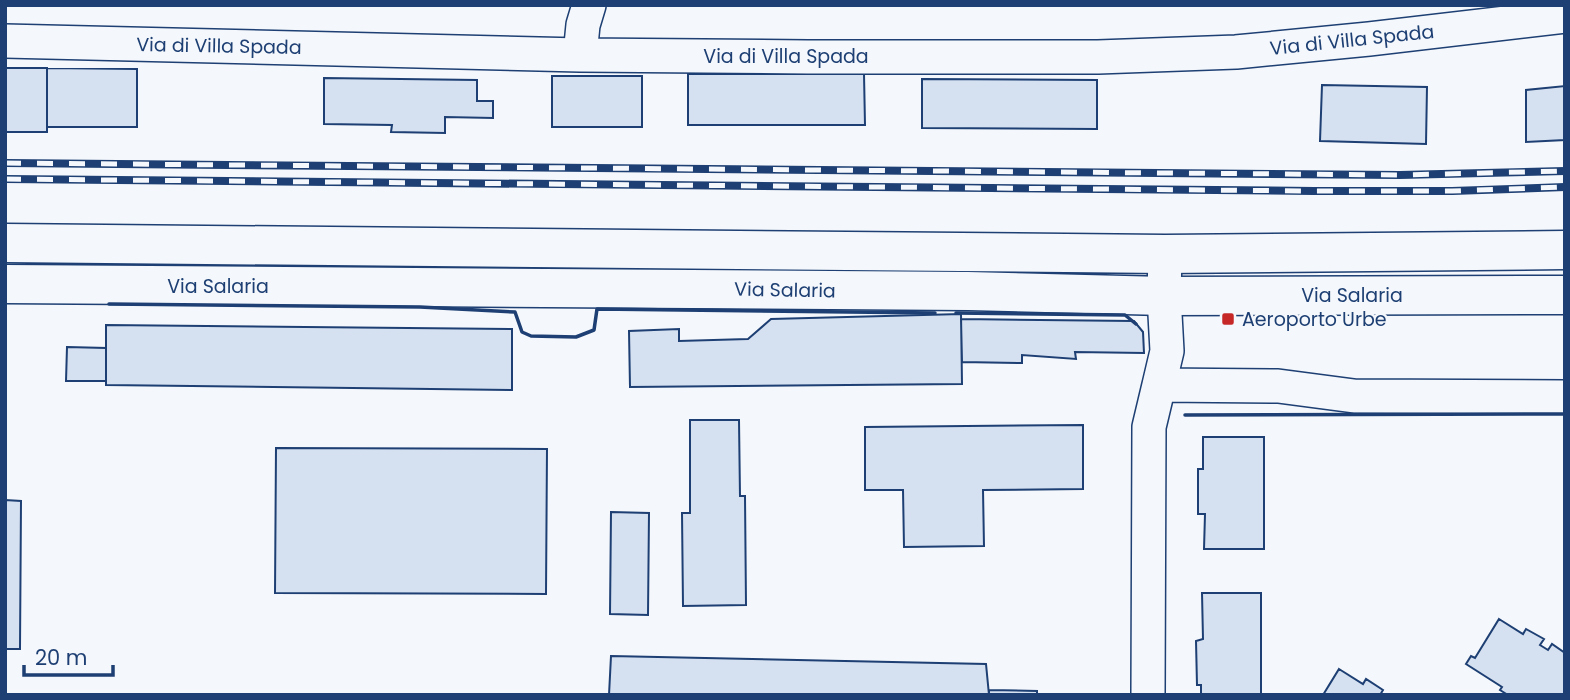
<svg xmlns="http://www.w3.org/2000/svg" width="1570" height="700" font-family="Poppins,sans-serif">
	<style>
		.building { fill: #d5e0f0; stroke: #1d3f73; stroke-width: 2 }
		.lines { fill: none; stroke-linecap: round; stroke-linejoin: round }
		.minor-casing { stroke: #1d3f73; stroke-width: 36 }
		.major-casing { stroke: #1d3f73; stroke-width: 41 }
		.minor { stroke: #f4f7fb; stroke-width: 33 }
		.major { stroke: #f4f7fb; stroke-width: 38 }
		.rail-casing { stroke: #1d3f73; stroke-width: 8 }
		.rail { stroke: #f4f7fb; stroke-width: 5; stroke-dasharray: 16; stroke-linecap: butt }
		.wall { stroke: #1d3f73; stroke-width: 3.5 }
		.poi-dot { fill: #c62828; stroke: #f4f7fb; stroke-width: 2.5 }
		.labels { text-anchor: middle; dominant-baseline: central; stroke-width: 5; stroke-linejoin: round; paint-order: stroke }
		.street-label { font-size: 19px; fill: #1d3f73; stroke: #f4f7fb }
		.poi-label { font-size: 19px; fill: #1d3f73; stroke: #f4f7fb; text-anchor: start }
	</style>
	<rect width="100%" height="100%" fill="#f4f7fb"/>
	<path class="building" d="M5 68H47V132H5Z
		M47 68 137 69V127H47Z
		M688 74H864L865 125H688Z
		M552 76H642V127H552Z
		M324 78 477 80V101H493V118L445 117V133L391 132 392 125 324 124Z
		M922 79 1097 80V129L922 128Z
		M1322 85 1427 87 1426 144 1320 141Z
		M1565 86V140L1526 142V90Z
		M961 314 962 384 630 387 629 331 679 329V341L748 339 771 319Z
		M961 319 1134 321 1143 332 1144 353 1075 352 1076 359 1022 355V363L962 362Z
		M106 325 512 329V390L106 385Z
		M67 347 106 348V381H66Z
		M690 420H739L740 496H745L746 605 683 606 682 513H690Z
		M1083 425V489L983 490 984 546 904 547 903 490H865V427Z
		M1203 437H1264V549H1204L1205 514H1198V469H1203Z
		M276 448 547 449 546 594 275 593Z
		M5 500 21 501 20 649H5Z
		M611 512 649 513 648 615 610 614Z
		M1202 593H1261V695H1201V685H1197L1196 641 1203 639Z
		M1499 619 1523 634 1526 629 1544 639 1540 645 1548 650 1552 644 1565 653V695H1508L1500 690 1502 687 1466 664 1471 656 1475 658Z
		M611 656 986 664 989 695H609Z
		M1339 669 1363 684 1366 679 1383 690 1380 695H1323Z
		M989 690 1037 691V695H989Z"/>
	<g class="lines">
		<g class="minor-casing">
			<path id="minor" d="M5 41 580 55 808 57H1098L1236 52 1369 39 1565 16
				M580 55 583 25 589 5
				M1159 385 1167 351 1164 296 1165 254
				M1148 695 1149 427 1159 385 1278 386 1354 396 1565 397"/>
		</g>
		<g class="major-casing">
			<path id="major" d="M5 243 1165 254 1565 250
				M5 284 968 291 1164 296 1565 295"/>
		</g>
		<use href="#minor" class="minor"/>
		<use href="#major" class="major"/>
		<g class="rail-casing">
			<path id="rail" d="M5 163 1400 175 1565 171
				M5 179 1314 191H1452L1565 187"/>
		</g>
		<use href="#rail" class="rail"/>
		<path class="wall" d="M109 304 420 307 515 312 522 332 531 336 576 337 594 330 597 309 935 313
			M956 313 1125 315 1136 324
			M1185 415 1565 414"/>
	</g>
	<rect class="poi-dot" x="1221" y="312" width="14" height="14" rx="3.5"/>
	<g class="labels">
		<g class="street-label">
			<text transform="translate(1352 40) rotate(-6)">Via di Villa Spada</text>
			<text transform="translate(219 46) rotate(1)">Via di Villa Spada</text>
			<text x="786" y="56">Via di Villa Spada</text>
			<text x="218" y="286">Via Salaria</text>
			<text transform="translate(785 290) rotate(1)">Via Salaria</text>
			<text x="1352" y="295">Via Salaria</text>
		</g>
		<g class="poi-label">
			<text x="1242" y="319">Aeroporto Urbe</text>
		</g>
	</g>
	<rect width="1570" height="700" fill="none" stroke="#1d3f73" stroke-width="14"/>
	<path d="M24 665v10h89v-10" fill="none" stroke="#1d3f73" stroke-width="3.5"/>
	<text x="35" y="665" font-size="21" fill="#1d3f73" stroke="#f4f7fb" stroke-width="5" paint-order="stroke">20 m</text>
</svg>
